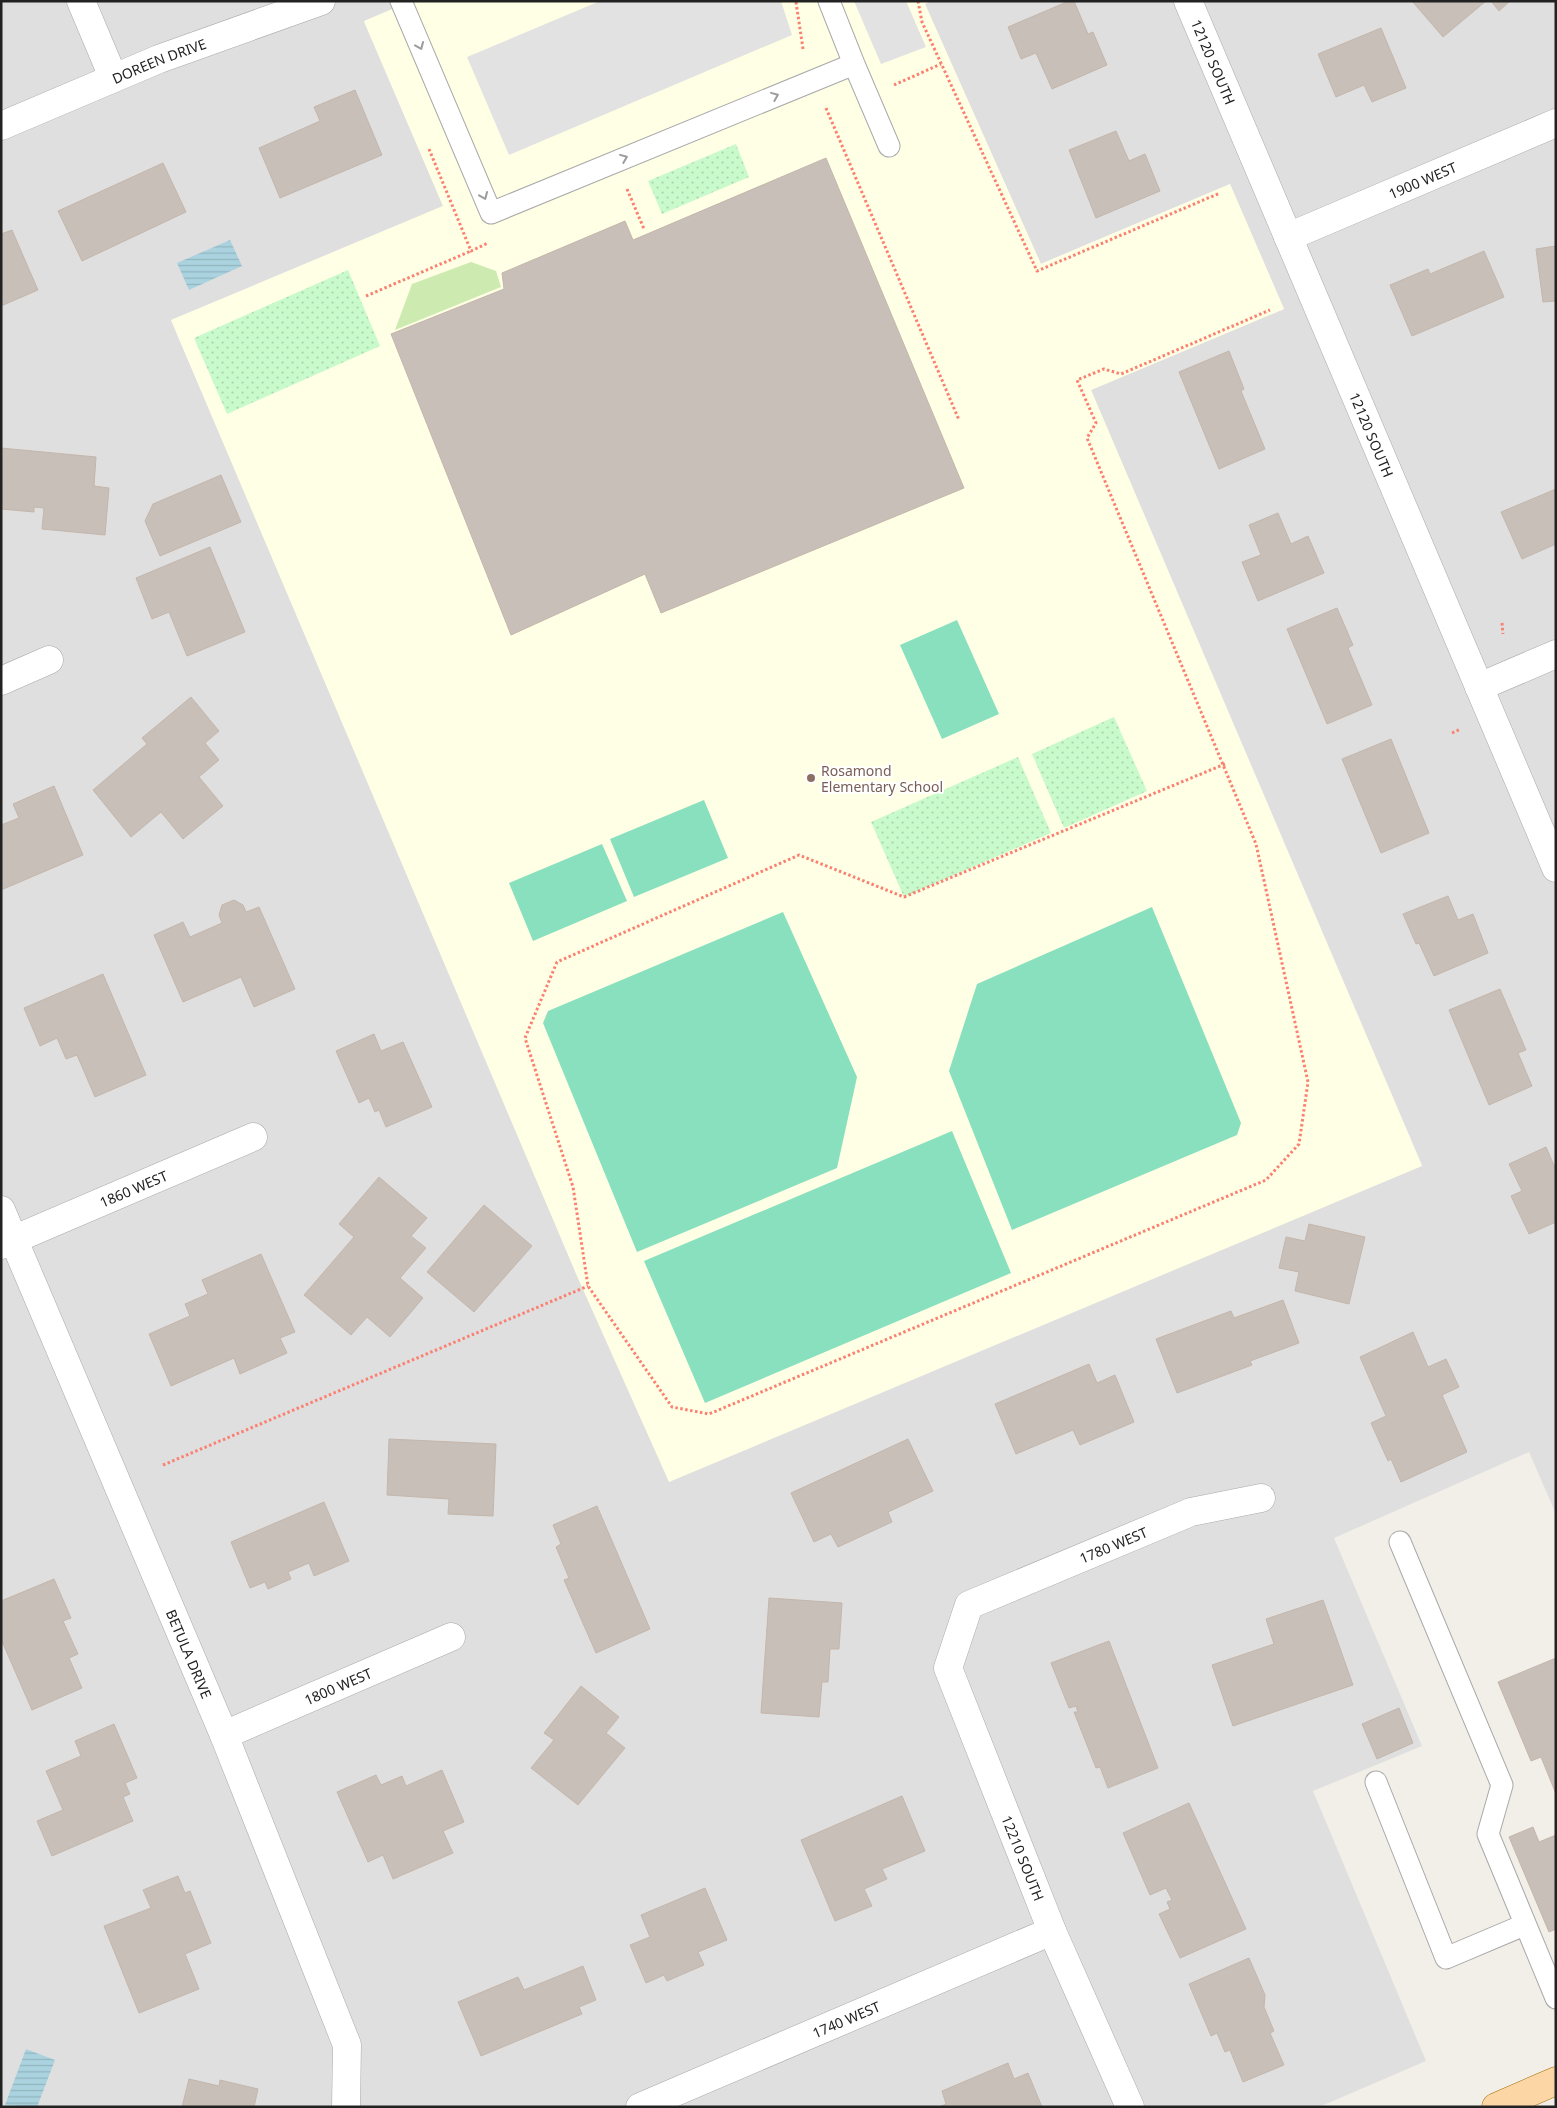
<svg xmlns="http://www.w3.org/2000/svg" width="1557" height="2108" font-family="'Noto Sans',sans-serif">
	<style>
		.residential { fill: #e0dfdf }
		.education { fill: #ffffe5 }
		.park { fill: url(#park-dots) }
		.garden { fill: #cdebb0 }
		.pitch { fill: #88e0be }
		.parking { fill: #e2e2e2 }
		.water { fill: url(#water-rules) }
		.building { fill: #c7bfb8; stroke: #c4b6ab }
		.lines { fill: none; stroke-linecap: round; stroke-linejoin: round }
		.service-casing { stroke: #a9a9a9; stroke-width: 23 }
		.minor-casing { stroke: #a9a9a9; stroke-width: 29 }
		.primary-casing { stroke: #a06b00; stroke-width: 29 }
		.path { stroke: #fa8072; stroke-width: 3; stroke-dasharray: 2.5 2.5; stroke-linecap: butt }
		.service { stroke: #fff; stroke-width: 21 }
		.minor { stroke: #fff; stroke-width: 28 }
		.primary { stroke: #fcd6a4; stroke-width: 28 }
		.oneway { stroke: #9c9c9c }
		.education-dot { fill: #8d6e63; stroke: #fff; stroke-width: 2 }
		.labels { text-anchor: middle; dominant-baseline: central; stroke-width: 4; stroke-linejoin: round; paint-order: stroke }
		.street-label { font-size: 14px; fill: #222; stroke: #fff }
		.education-label { font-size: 14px; fill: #785e54; stroke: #fff; text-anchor: start }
	</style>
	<defs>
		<pattern id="park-dots" width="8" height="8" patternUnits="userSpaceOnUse" patternTransform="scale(1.25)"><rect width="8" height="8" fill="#c8facc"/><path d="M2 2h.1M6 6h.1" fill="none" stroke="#acd6af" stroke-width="1.8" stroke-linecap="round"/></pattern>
		<pattern id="water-rules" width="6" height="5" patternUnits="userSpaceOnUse" patternTransform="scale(1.25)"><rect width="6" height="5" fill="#aad3df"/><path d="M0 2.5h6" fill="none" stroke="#92b5bf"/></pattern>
	</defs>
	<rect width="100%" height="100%" fill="#f2efe9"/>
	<path class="residential" d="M1 1H411L364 22 443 206 171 320 585 1293 1422 1165 1091 390 1284 309 1230 184 1040 264 925 4 930 1H1556V1514L1529 1452 1334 1538 1422 1746 1313 1791 1426 2061 1319 2107H1Z"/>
	<path class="education" d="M411 1H930L925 4 1041 264 1230 184 1284 309 1091 390 1422 1166 669 1482 577 1276 171 320 443 206 364 21Z"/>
	<path class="park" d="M736 144 749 177 662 214 648 181Z
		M348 270 380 346 227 414 194 338Z
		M1114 717 1147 791 1064 828 1032 754Z
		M1018 757 1051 833 904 897 871 822Z"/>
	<path class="garden" d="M471 262 496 271 501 287 395 330 412 284Z"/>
	<path class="pitch" d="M957 620 999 714 942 739 900 645Z
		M704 800 728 858 634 897 610 839Z
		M602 844 627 901 533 941 509 883Z
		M1152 907 1241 1123 1237 1135 1012 1230 949 1071 977 984Z
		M783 912 857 1077 837 1168 637 1252 543 1023 548 1011Z
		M952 1131 1011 1273 705 1403 644 1261Z"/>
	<path class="parking" d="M600 1H781L792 35 509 155 467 57Z
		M854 1H906L926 47 881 64Z"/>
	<path class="water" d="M230 240 242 266 189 290 177 263Z
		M26 2049 55 2060 37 2107 5 2105Z"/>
	<path class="building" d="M1069 1H1074L1088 34 1093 32 1107 65 1052 89 1036 53 1021 59 1008 27Z
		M1412 1H1486L1443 37Z
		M1491 1H1510L1499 11Z
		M1381 28 1406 88 1372 102 1364 85 1336 97 1318 54Z
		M355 90 382 155 280 198 259 148 320 121 314 107Z
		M1116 131 1129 161 1145 154 1160 191 1096 218 1069 150Z
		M826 158 964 488 661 613 645 574 511 635 391 334 504 289 502 273 625 221 633 240Z
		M163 163 186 212 82 261 58 211Z
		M12 230 38 290 1 306V234Z
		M1556 246V301L1543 302 1536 249Z
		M1484 251 1504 297 1412 336 1390 285 1428 269 1430 274Z
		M1229 351 1244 389 1241 391 1265 449 1219 469 1179 372Z
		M1 448 96 457 94 486 109 488 105 535 42 529 44 508 34 507V512L1 509Z
		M221 475 241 522 160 556 145 521 153 504Z
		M1556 489V544L1522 559 1501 512Z
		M1278 513 1291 544 1308 536 1324 573 1258 601 1242 562 1261 555 1249 525Z
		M210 547 245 632 187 656 169 612 152 619 136 578Z
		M1337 608 1353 645 1348 648 1372 705 1327 724 1287 629Z
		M191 697 219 731 205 743 219 760 199 777 223 806 183 839 161 812 131 837 93 790 147 744 142 738Z
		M1391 739 1429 833 1381 853 1342 759Z
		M54 786 83 855 1 890V825L19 818 13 804Z
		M1448 896 1458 920 1473 914 1488 953 1434 976 1419 943 1416 944 1403 914Z
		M234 900 243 905 246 912 259 907 295 989 254 1007 241 977 183 1002 154 935 183 922 190 937 222 923 219 915 222 905Z
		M103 974 146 1075 95 1097 77 1055 66 1059 57 1038 40 1046 24 1008Z
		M1500 989 1526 1050 1518 1053 1532 1086 1489 1105 1449 1010Z
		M374 1034 381 1051 403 1042 432 1107 386 1127 379 1110 375 1112 369 1098 359 1103 336 1051Z
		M1546 1147 1556 1170V1222L1529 1234 1511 1196 1522 1191 1509 1164Z
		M379 1177 427 1218 411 1236 426 1248 400 1278 423 1298 390 1337 367 1317 351 1335 304 1295 354 1237 339 1224Z
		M484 1205 532 1246 474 1312 427 1272Z
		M1309 1224 1365 1237 1349 1304 1295 1291 1299 1272 1279 1268 1286 1237 1305 1241Z
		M261 1254 295 1332 280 1338 287 1353 240 1374 234 1358 171 1386 149 1334 190 1316 185 1304 208 1294 202 1280Z
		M1283 1300 1299 1343 1250 1361 1252 1365 1177 1393 1156 1339 1231 1311 1234 1318Z
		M1413 1332 1428 1367 1446 1359 1459 1387 1442 1395 1467 1452 1401 1482 1391 1459 1388 1461 1371 1423 1386 1416 1360 1357Z
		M1089 1364 1097 1383 1115 1375 1134 1422 1080 1445 1073 1430 1016 1454 995 1404Z
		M389 1439 496 1444 493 1516 448 1514 449 1499 387 1495Z
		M908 1439 933 1491 888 1512 892 1522 838 1547 831 1534 814 1542 791 1493Z
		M324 1502 349 1561 314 1576 309 1563 288 1572 291 1579 268 1589 265 1582 250 1588 231 1542Z
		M597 1506 650 1629 596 1653 564 1580 569 1578 556 1547 561 1544 553 1525Z
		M54 1579 71 1618 63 1621 78 1654 69 1658 82 1688 32 1710 1 1639V1601Z
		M769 1598 842 1603 839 1649H830L828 1682H822L819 1717 761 1713Z
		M1323 1600 1353 1685 1233 1726 1212 1665 1274 1644 1266 1619Z
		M1109 1641 1158 1768 1108 1788 1100 1767 1096 1768 1074 1712H1078L1076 1706 1069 1708 1051 1663Z
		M1556 1658V1794L1541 1757 1531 1761 1498 1682Z
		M581 1686 619 1717 606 1733 625 1748 578 1805 531 1768 554 1740 544 1733Z
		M1399 1708 1413 1743 1377 1759 1362 1724Z
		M114 1724 137 1778 125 1783 130 1794 123 1797 133 1821 52 1856 37 1821 63 1810 46 1771 81 1756 75 1741Z
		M442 1770 464 1822 443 1831 453 1853 393 1879 383 1855 368 1862 337 1792 376 1775 381 1785 402 1776 406 1786Z
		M902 1796 925 1851 882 1869 887 1879 864 1889 872 1906 835 1921 801 1840Z
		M1189 1803 1246 1929 1180 1958 1159 1914 1170 1909 1167 1902 1172 1900 1166 1888 1150 1895 1123 1833Z
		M1533 1827 1539 1842 1556 1835V1929L1549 1932 1509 1837Z
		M178 1876 185 1893 190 1891 211 1943 185 1954 199 1989 139 2013 104 1926 151 1908 143 1890Z
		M705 1888 727 1940 698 1952 704 1965 667 1981 664 1975 646 1983 630 1945 650 1937 641 1915Z
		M1249 1958 1265 1995 1264 2007 1274 2031 1270 2033 1284 2065 1243 2082 1230 2050 1225 2052 1217 2033 1211 2036 1189 1984Z
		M583 1966 596 2000 579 2007 582 2014 481 2056 458 2002 518 1977 524 1990Z
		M1008 2063 1014 2079 1028 2073 1042 2107H939L946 2104 942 2091Z
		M189 2079 219 2086 220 2080 258 2089 254 2107H182Z"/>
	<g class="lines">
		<g class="service-casing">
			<path id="service" d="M401 1 491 213 854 64 829 1
				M854 64 889 146
				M1400 1542 1502 1785 1488 1834 1556 1998
				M1376 1782 1446 1958 1524 1925"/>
		</g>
		<g class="minor-casing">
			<g id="minor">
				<path d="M81 1 113 77"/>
				<path id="s1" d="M1188 1 1556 868"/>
				<path id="s2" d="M1 126 159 59 321 1"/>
				<path id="s3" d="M1288 237 1556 123"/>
				<path d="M1 681 49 660"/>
				<path d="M1479 687 1556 654"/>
				<path id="s4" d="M1 1210 224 1735 347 2045 346 2107"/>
				<path id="s5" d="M1 1245 253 1137"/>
				<path id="s6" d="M224 1735 451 1637"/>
				<path id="s7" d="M640 2107 1052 1931"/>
				<path id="s8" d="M1130 2107 1052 1931 948 1668 969 1605 1191 1512 1261 1498"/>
			</g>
		</g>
		<g class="primary-casing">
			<path id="primary" d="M1496 2107 1556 2081"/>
		</g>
		<path class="path" d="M918 1 922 22 1037 271 1220 193
			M796 2 803 49
			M894 85 941 64
			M826 108 959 420
			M429 149 471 251 488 243
			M627 189 644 229
			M366 296 471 251
			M1502 623 1503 634
			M1452 733 1461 729
			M1225 764 904 897 799 855 557 962 525 1038 573 1187 588 1286 672 1407 709 1414 1266 1180 1299 1144 1308 1082 1256 844 1087 438 1096 423 1077 380 1104 369 1121 374 1270 310
			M163 1465 588 1286"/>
		<use href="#service" class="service"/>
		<use href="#minor" class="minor"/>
		<use href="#primary" class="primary"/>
	</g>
	<defs><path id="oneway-chevron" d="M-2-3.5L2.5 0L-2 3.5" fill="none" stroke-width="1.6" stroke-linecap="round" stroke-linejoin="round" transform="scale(1.25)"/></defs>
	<g class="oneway">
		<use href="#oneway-chevron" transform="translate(420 46) rotate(67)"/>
		<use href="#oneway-chevron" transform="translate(775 96) rotate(-22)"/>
		<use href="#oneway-chevron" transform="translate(624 158) rotate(-22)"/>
		<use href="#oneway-chevron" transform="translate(484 196) rotate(67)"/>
	</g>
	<circle class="education-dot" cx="811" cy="778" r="5"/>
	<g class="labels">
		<g class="street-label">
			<text stroke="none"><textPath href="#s2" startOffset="171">DOREEN DRIVE</textPath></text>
			<text stroke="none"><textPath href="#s1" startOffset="66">12120 SOUTH</textPath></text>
			<text stroke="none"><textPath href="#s3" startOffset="146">1900 WEST</textPath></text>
			<text stroke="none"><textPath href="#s1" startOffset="471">12120 SOUTH</textPath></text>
			<text stroke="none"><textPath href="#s5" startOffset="144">1860 WEST</textPath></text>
			<text stroke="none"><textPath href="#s8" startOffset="698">1780 WEST</textPath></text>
			<text stroke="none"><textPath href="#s4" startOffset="482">BETULA DRIVE</textPath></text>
			<text stroke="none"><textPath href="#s6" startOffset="124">1800 WEST</textPath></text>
			<text transform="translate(1023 1858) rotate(68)">12210 SOUTH</text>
			<text stroke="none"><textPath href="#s7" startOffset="224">1740 WEST</textPath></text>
		</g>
		<g class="education-label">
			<text x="821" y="770">Rosamond<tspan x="821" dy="16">Elementary School</tspan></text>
		</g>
	</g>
	<rect width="1557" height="2108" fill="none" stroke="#222222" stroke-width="5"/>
</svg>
